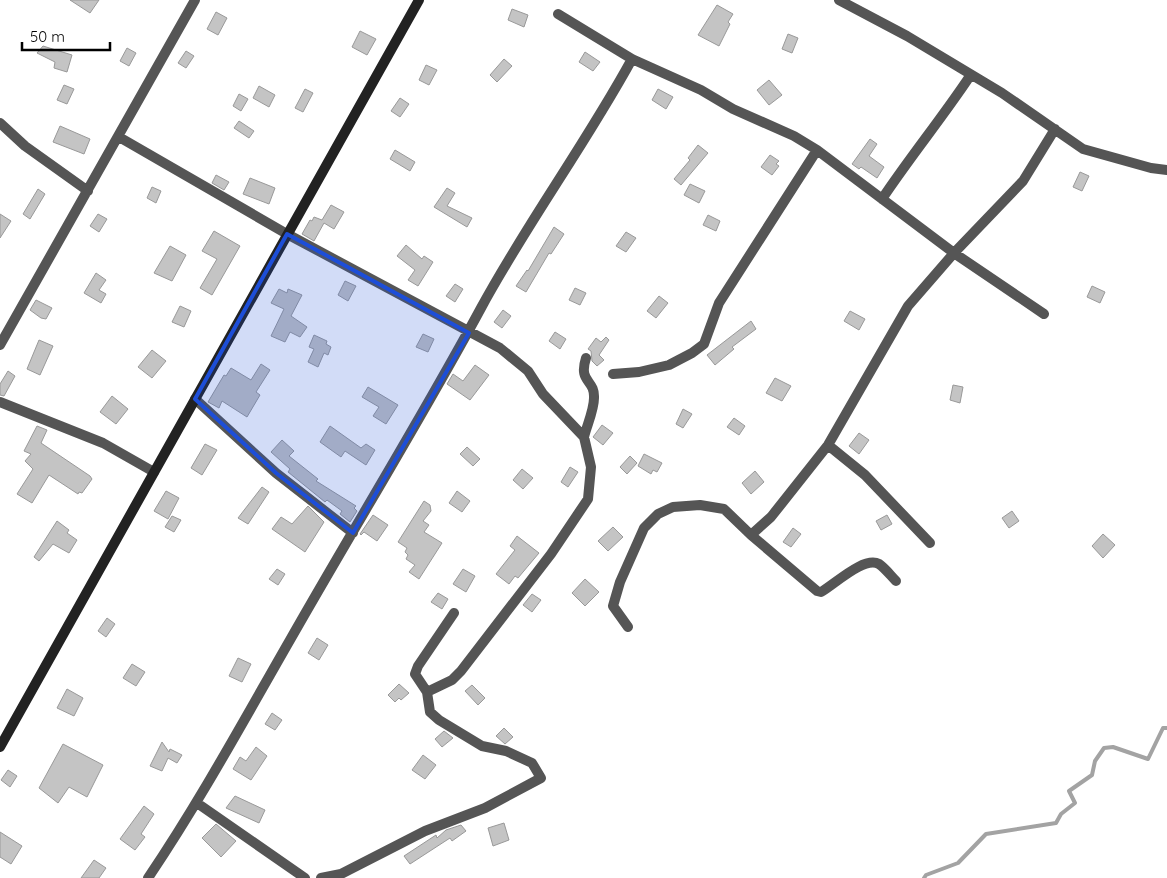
<svg xmlns="http://www.w3.org/2000/svg" width="1167" height="878" font-family="Quicksand,sans-serif">
	<style>
		.lines { fill: none; stroke-linecap: round; stroke-linejoin: round }
		.stream { stroke: #a3a3a3; stroke-width: 4 }
		.building { fill: #c4c4c4; stroke: #999 }
		.street { stroke: #555; stroke-width: 10 }
		.secondary { stroke: #222; stroke-width: 10 }
		.marked { fill: #1d4ed8; fill-opacity: 0.2; stroke: #1d4ed8; stroke-width: 4; stroke-linejoin: round }
	</style>
	<rect width="100%" height="100%" fill="#fff"/>
	<g class="lines">
		<path class="stream" d="M924 878 926 875 958 863 986 834 1056 823 1061 814 1075 803 1069 791 1092 775 1095 761 1104 748 1113 747 1148 759 1163 728H1167"/>
	</g>
	<path class="building" d="M70 0H99L90 13Z
		M717 5 733 14 728 22 730 24 719 46 698 35Z
		M512 9 528 15 524 27 508 20Z
		M216 12 227 18 218 35 207 29Z
		M360 31 376 39 367 55 352 47Z
		M788 34 798 38 792 53 782 49Z
		M43 46 72 55 67 72 54 68 55 62 37 53Z
		M127 48 136 53 129 66 120 61Z
		M186 51 194 56 186 68 178 63Z
		M585 52 600 62 593 71 579 62Z
		M504 59 512 66 497 82 490 75Z
		M426 65 437 70 429 85 419 80Z
		M769 80 782 95 769 105 757 90Z
		M64 85 74 89 67 104 57 100Z
		M259 86 275 95 269 107 253 98Z
		M305 89 313 93 303 112 295 108Z
		M658 89 673 97 666 109 652 100Z
		M239 94 248 99 241 111 233 106Z
		M400 98 409 104 400 117 391 111Z
		M239 121 254 131 249 138 234 128Z
		M60 126 90 139 84 154 53 142Z
		M870 139 877 144 869 156 884 167 877 178 861 167 859 169 852 164Z
		M698 145 708 153 681 185 674 179 690 160 688 158Z
		M395 150 415 162 410 171 390 159Z
		M770 155 779 161 776 164 779 166 772 175 761 167Z
		M1080 172 1089 176 1082 191 1073 187Z
		M216 175 229 182 224 190 212 183Z
		M250 178 275 188 269 204 243 194Z
		M690 184 705 191 699 203 684 195Z
		M152 187 161 191 156 203 147 198Z
		M447 188 455 193 447 206 472 218 467 227 434 207Z
		M38 189 45 194 30 219 23 214Z
		M331 205 344 212 334 229 324 223 314 241 302 234 310 220 312 221 314 217 322 220Z
		M0 214 11 221 0 238Z
		M98 214 107 219 99 232 90 226Z
		M708 215 720 221 716 231 703 225Z
		M554 227 564 234 551 254 549 253 526 292 516 286 527 270 528 271Z
		M214 231 240 246 212 295 200 288 217 259 202 251Z
		M626 232 636 238 626 252 616 246Z
		M406 245 422 259 424 256 433 262 418 286 408 280 415 270 397 256Z
		M170 246 186 255 172 281 154 273Z
		M96 273 106 280 99 290 106 294 101 303 84 293Z
		M345 281 356 286 348 301 338 295Z
		M455 284 463 289 455 302 446 296Z
		M1092 286 1105 292 1100 303 1087 297Z
		M575 288 586 293 580 305 569 300Z
		M279 289 287 293 288 289 302 295 291 316 307 327 300 337 290 332 285 342 271 336 284 309 271 303Z
		M659 296 668 303 656 318 647 311Z
		M36 300 52 308 46 319 41 318 30 310Z
		M180 306 191 311 184 327 172 322Z
		M503 310 511 316 502 328 494 322Z
		M850 311 865 319 859 330 844 321Z
		M751 321 756 329 732 347 734 349 715 365 707 355Z
		M555 332 566 339 560 349 549 341Z
		M423 334 434 339 428 352 416 347Z
		M314 335 327 341 326 344 331 347 328 355 324 353 318 367 308 362 314 349 309 347Z
		M606 337 609 340 599 355 604 360 597 366 592 361 591 351 588 349 596 338 601 342Z
		M39 340 53 346 40 375 27 369Z
		M152 350 166 361 152 378 138 367Z
		M261 364 270 370 256 392 260 395 247 417 222 401 219 408 208 402 224 375 226 376 231 368 251 380Z
		M475 365 489 375 470 400 447 384 453 374 463 381Z
		M8 371 15 376 4 396 0 395V384Z
		M775 378 791 386 782 401 766 393Z
		M953 385 963 387 960 403 950 400Z
		M368 387 398 405 386 424 373 416 379 407 362 397Z
		M112 396 128 409 116 424 100 412Z
		M683 409 692 414 683 428 676 424Z
		M734 418 745 426 739 435 727 427Z
		M602 425 613 433 603 445 593 437Z
		M37 426 47 430 41 443 90 476 92 479 82 493 79 492 78 494 49 475 32 503 17 494 33 469 25 461 31 454 24 451Z
		M330 426 361 448 366 444 375 450 366 465 345 451 341 457 320 442Z
		M859 433 869 440 859 454 849 446Z
		M282 440 294 451 289 456 318 479 316 481 356 506 354 508 357 511 350 522 340 514 342 511 327 500 325 502 288 472 290 469 271 452Z
		M205 444 217 450 202 475 191 468Z
		M467 447 480 459 473 466 460 454Z
		M644 454 662 463 657 472 653 470 651 474 638 466Z
		M630 456 637 463 627 474 620 467Z
		M570 467 578 472 568 487 561 482Z
		M522 469 533 478 523 489 513 480Z
		M755 471 764 482 751 494 742 483Z
		M262 487 269 492 248 524 238 518Z
		M166 491 179 498 168 519 154 511Z
		M457 491 470 501 462 512 449 503Z
		M424 501 430 505 431 511 423 521 429 525 424 532 442 543 419 579 409 572 415 565 406 559 408 555 405 552 407 548 398 542Z
		M308 506 324 522 305 552 272 529 281 517 292 524Z
		M1012 511 1019 521 1009 528 1002 518Z
		M373 515 388 525 377 541 364 532 361 535 360 534Z
		M887 515 892 524 881 530 876 521Z
		M172 516 181 520 174 532 165 527Z
		M57 521 69 530 67 533 77 540 69 553 53 544 39 561 34 557Z
		M613 527 623 537 608 551 598 541Z
		M793 528 801 534 791 547 783 542Z
		M1103 534 1115 545 1103 558 1092 546Z
		M517 536 539 553 518 578 515 576 509 584 496 574 515 550 510 546Z
		M277 569 285 574 278 585 269 579Z
		M463 569 475 576 466 592 453 584Z
		M585 579 599 592 585 606 572 593Z
		M438 593 448 599 442 609 431 602Z
		M532 594 541 600 532 612 523 605Z
		M107 618 115 624 106 637 98 631Z
		M317 638 328 645 319 660 308 653Z
		M238 658 251 664 242 682 229 676Z
		M132 664 145 672 136 686 123 678Z
		M399 684 409 693 401 700 399 698 395 702 388 695Z
		M472 685 485 698 478 705 465 691Z
		M67 689 83 698 74 716 57 708Z
		M272 713 282 720 275 730 265 724Z
		M504 728 513 737 505 744 496 736Z
		M444 731 453 738 442 747 435 739Z
		M162 742 169 752 170 749 182 755 177 763 168 758 162 771 150 766Z
		M63 744 103 765 87 797 69 787 58 803 39 788Z
		M256 747 267 756 251 780 233 769 240 757 246 761Z
		M423 755 436 765 425 779 412 770Z
		M8 770 17 776 10 787 1 780Z
		M235 796 265 810 259 823 226 808Z
		M144 806 154 814 141 834 145 837 135 850 120 839Z
		M504 823 509 840 493 846 488 828Z
		M216 824 236 841 221 857 202 838Z
		M461 825 466 831 452 841 450 838 410 864 404 856 436 835 437 838 446 830Z
		M0 832 22 846 11 864 0 857Z
		M94 860 106 868 99 878H81Z"/>
	<g class="lines">
		<path class="street" d="M839 0 907 36 1002 93 1083 149 1151 168 1167 170
			M558 14 632 59 701 90 733 109 794 136 817 150 954 253 1044 314
			M0 123 25 146 88 191
			M119 137 287 234 500 348 528 371 543 394 584 437 591 467 588 499 551 554 461 671 452 680 427 692
			M882 199C910 157 942 118 970 76
			M0 345 195 0
			M613 374 639 372 669 365 692 353 704 344 719 303 817 150
			M195 399 276 473 353 533
			M0 402 103 443 154 472
			M584 437C587 425 594 410 594 398 595 379 578 383 586 358
			M828 445 865 475 930 543
			M751 535 771 517 828 445 908 306 954 253 1023 181 1055 129
			M628 627 613 606 620 582 644 528 658 514 673 507 700 505 724 509 751 535 817 591 821 592C835 584 864 556 879 564 885 568 891 576 896 581
			M197 803 305 878
			M148 878C200 801 244 720 290 640 353 529 420 421 481 308 527 223 585 145 632 59
			M321 878 341 874 425 831 485 808 541 778 532 763 506 751 482 746 439 720 430 712 427 692 415 674 418 666 454 613"/>
		<path class="secondary" d="M0 747 419 0"/>
	</g>
	<path class="marked" d="M287 234 469 333 353 533 276 473 195 399Z"/>
	<path d="M22 42v8h88v-8" fill="none" stroke="#000000" stroke-width="2.5"/>
	<text x="30" y="42" font-size="15" fill="#000000" stroke="#ffffff" stroke-width="4" paint-order="stroke">50 m</text>
</svg>
